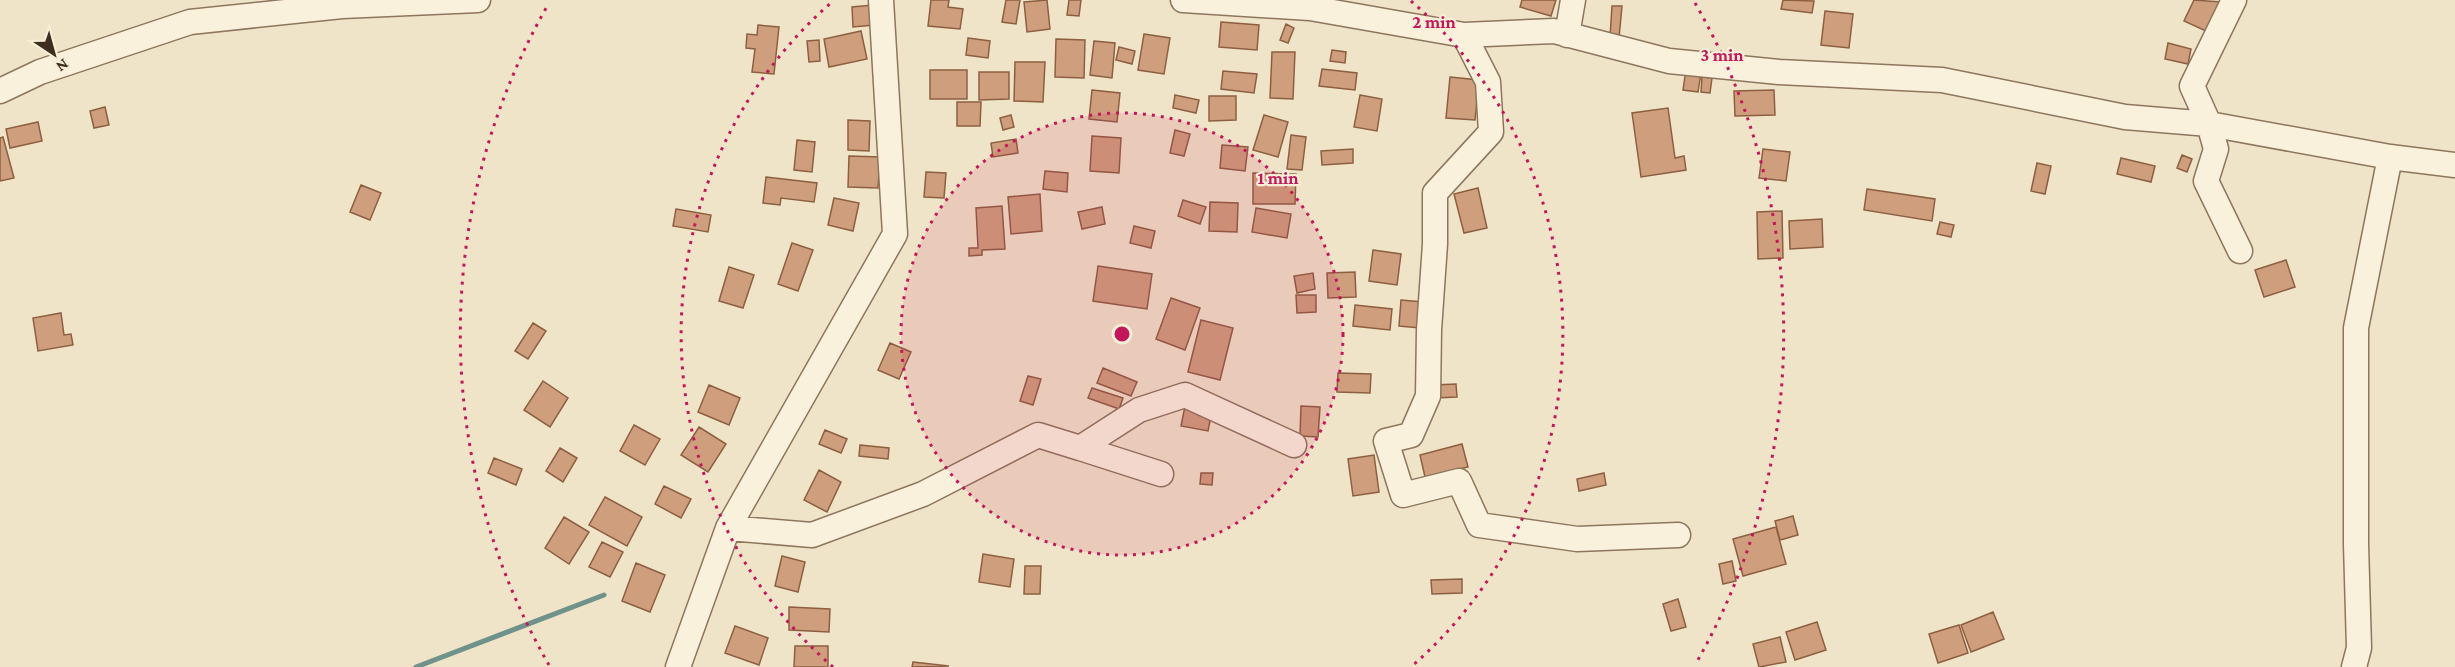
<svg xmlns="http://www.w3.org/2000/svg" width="2455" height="667" font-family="'Crimson Pro',serif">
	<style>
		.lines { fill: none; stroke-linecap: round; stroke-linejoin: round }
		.stream { stroke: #6f938a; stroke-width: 5 }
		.building { fill: #cf9f7d; stroke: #8d5f41; stroke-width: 1.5 }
		.minor-casing { stroke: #8d765c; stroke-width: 27 }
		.minor { stroke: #faf1dc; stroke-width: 24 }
		.ring { fill: none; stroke: #c2185b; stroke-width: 3; stroke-dasharray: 3 6 }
		.centre { fill: #c2185b; stroke: #f7eed8; stroke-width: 3 }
		.ring-label { font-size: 18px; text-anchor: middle; font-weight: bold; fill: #c2185b; stroke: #f7eed8; stroke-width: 4.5; stroke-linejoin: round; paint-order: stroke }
	</style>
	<rect width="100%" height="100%" fill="#f0e4c8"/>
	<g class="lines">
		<path class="stream" d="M416 667 604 595"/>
	</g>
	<path class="building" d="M931 0H949L948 7 963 9 960 29 928 26Z
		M1006 0H1020L1016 24 1002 22Z
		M1047 0 1050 29 1027 32 1024 2Z
		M1069 0H1081L1079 16 1067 15Z
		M1522 0H1556L1551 16 1520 7Z
		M1783 0 1814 1 1812 13 1781 9Z
		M2194 0 2221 2 2208 32 2184 21Z
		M873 5 874 25 853 27 852 7Z
		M1612 6H1622L1619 38 1610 37Z
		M1825 11 1853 14 1849 48 1821 45Z
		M1221 22 1259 25 1257 50 1219 47Z
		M1286 24 1294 28 1288 43 1280 40Z
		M758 25 779 27 774 74 752 72 755 49 746 48 747 34 757 35Z
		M861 31 867 59 829 67 824 39Z
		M1144 34 1170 38 1164 74 1138 70Z
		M968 38 990 41 988 58 966 55Z
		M1056 39 1085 40 1084 78 1055 77Z
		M819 40 820 61 809 62 807 41Z
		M1094 41 1115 43 1112 78 1090 75Z
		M2168 43 2191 49 2188 64 2165 59Z
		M1119 47 1135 51 1132 64 1116 60Z
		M1332 50 1346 52 1345 63 1330 61Z
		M1272 52H1295L1293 99 1270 98Z
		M1015 62H1045L1043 102 1014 101Z
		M1322 69 1357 73 1355 90 1319 86Z
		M930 70H967V99H930Z
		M1686 70 1701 73 1698 92 1683 90Z
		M1223 71 1257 74 1254 93 1221 89Z
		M979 72H1009V99L979 100Z
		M1450 77 1479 80 1475 120 1446 118Z
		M1702 77 1712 78 1710 93 1701 92Z
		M1092 90 1120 93 1117 122 1089 119Z
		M1774 90 1775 115 1735 116 1734 91Z
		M1175 95 1199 100 1196 113 1173 108Z
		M1360 95 1382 99 1377 131 1354 127Z
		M1209 96H1236V120L1209 121Z
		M957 102H981L980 126H957Z
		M105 107 109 125 94 128 90 111Z
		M1668 108 1675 158 1684 156 1686 170 1641 177 1632 113Z
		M1011 115 1014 127 1003 130 1000 118Z
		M1264 115 1288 122 1278 157 1253 150Z
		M848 120 870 121 869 151 848 150Z
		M38 122 42 141 10 148 6 129Z
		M1175 130 1190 134 1184 156 1170 153Z
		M1291 135 1306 137 1302 170 1287 169Z
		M1092 136 1121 138 1119 173 1090 171Z
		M3 137 14 178 0 181V138Z
		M1016 139 1018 153 993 157 991 143Z
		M797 140 815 142 812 172 794 170Z
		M1222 145 1248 147 1245 171 1220 168Z
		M1353 149V163L1322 165 1321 151Z
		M1763 149 1790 152 1786 181 1759 178Z
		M2182 155 2192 159 2187 172 2177 168Z
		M849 156 880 157 878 188 848 187Z
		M2121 158 2155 166 2151 182 2117 174Z
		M2037 163 2051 166 2045 194 2031 191Z
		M1045 171 1068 173 1067 192 1043 189Z
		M926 172 946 173 944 198 924 197Z
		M1253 173 1296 174 1295 204H1253Z
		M766 177 817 183 814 202 781 198 780 205 763 203Z
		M361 185 381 193 370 220 350 212Z
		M1478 188 1487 228 1464 233 1454 194Z
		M1867 189 1935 199 1932 221 1864 210Z
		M1040 194 1042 231 1011 234 1008 197Z
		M834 198 859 203 853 231 828 225Z
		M1183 200 1206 207 1200 224 1178 216Z
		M1210 202 1238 203 1237 232 1209 231Z
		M1002 206 1005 249 982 250V255L969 256V248H978L976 208Z
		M1102 207 1105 224 1082 229 1078 212Z
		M1256 208 1291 214 1287 238 1252 232Z
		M676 209 711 215 708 232 673 226Z
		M1782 211 1783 258 1758 259 1757 212Z
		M1822 219 1823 247 1790 249 1789 221Z
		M1940 222 1954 225 1951 237 1937 234Z
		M1134 226 1155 231 1151 248 1130 243Z
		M792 243 813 250 798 291 778 284Z
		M1373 250 1401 254 1397 285 1369 281Z
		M2286 260 2295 287 2264 297 2255 270Z
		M1098 266 1152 274 1147 309 1093 301Z
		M729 267 754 275 743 308 719 301Z
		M1355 272 1356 297 1328 298 1327 273Z
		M1313 273 1315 289 1297 293 1294 276Z
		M1296 295H1316V312L1297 313Z
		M1171 298 1200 308 1185 350 1156 339Z
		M1401 300 1423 302 1420 328 1399 326Z
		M1355 305 1392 309 1390 330 1353 326Z
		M61 313 64 335 71 334 73 345 38 351 33 318Z
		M1201 320 1233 328 1220 380 1188 372Z
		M533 323 546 331 528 359 515 351Z
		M890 343 911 352 899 379 878 370Z
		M1103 368 1137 382 1131 396 1097 383Z
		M1338 373 1371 374 1370 393 1337 392Z
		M1028 376 1041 379 1033 405 1020 401Z
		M543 381 568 398 550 427 524 410Z
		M1456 384 1457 397 1435 398 1434 385Z
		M709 385 740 398 729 425 698 412Z
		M1092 388 1123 398 1119 409 1088 398Z
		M1185 406 1212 411 1208 431 1181 426Z
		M1301 406 1320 407 1318 437 1300 436Z
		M634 425 660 439 645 465 620 451Z
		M699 427 726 444 708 472 681 455Z
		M825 430 847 439 841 453 819 444Z
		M1462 444 1468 467 1425 477 1420 455Z
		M860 445 889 448 888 459 859 456Z
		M560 448 577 458 563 482 546 471Z
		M1374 455 1379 492 1353 496 1348 459Z
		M494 458 522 469 516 485 488 473Z
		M819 470 841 482 827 512 804 500Z
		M1201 473H1213L1212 485 1200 484Z
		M1604 473 1606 485 1579 491 1577 479Z
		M664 486 691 499 681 518 655 504Z
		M605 497 642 517 627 546 589 525Z
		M1793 516 1798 535 1780 540 1775 521Z
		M564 517 589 532 569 564 545 548Z
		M1776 527 1786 564 1743 576 1733 539Z
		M602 542 623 552 610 577 589 567Z
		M983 554 1014 559 1010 587 979 582Z
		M782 556 805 562 798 592 775 586Z
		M1732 561 1736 581 1723 584 1719 564Z
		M636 563 665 575 650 612 622 601Z
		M1025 566H1041L1040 594H1024Z
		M1462 579V593L1432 594 1431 580Z
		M1678 599 1686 627 1671 631 1663 604Z
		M789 607 830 609 829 632 789 630Z
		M1993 612 2004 639 1971 652 1961 625Z
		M1817 622 1826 650 1795 660 1786 632Z
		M1959 625 1968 653 1938 663 1929 634Z
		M735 626 768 638 759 665 725 653Z
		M1780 637 1786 662 1759 667 1753 644Z
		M795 646H828V667H794Z
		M913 662 949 666 912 667Z"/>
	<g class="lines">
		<g class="minor-casing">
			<path id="minor" d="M1183 0 1310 8 1464 35 1554 31 1669 61 1779 72 1942 80 2125 117 2209 124 2390 157 2455 165
				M2234 0 2192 86 2209 124 2216 149 2206 181 2240 251
				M1464 35 1488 82 1491 132 1435 193V244L1429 330 1428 396 1411 435 1386 441 1403 495 1459 481 1479 525 1577 539 1678 535
				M1567 35 1573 0
				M0 91 40 72 190 22 342 6 478 0
				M1080 448 1161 474
				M728 528 812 535 923 494 1038 435 1080 448 1139 410 1185 395 1294 445
				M678 667 728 528 895 234 881 0
				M2354 667 2359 648 2356 544V328L2390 157"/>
		</g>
		<use href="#minor" class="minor"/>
	</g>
	<circle cx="1122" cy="334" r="221" fill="#c2185b" fill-opacity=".12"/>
	<g class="ring">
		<circle cx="1122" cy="334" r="221"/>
		<path d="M833 667A441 441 0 0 1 833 1M1411 1A441 441 0 0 1 1411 667"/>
		<path d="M549 665A662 662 0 0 1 549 3M1695 3A662 662 0 0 1 1695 665"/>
	</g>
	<circle cx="1122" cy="334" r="9" class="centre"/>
	<g class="ring-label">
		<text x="1434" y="28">2 min</text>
		<text x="1722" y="61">3 min</text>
		<text x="1278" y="184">1 min</text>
	</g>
	<g transform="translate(54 54) rotate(144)" stroke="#f7eed8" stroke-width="4.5" paint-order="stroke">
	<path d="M0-4.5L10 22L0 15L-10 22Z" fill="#3d2e20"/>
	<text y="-9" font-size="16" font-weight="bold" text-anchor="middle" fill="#3d2e20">N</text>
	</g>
</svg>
